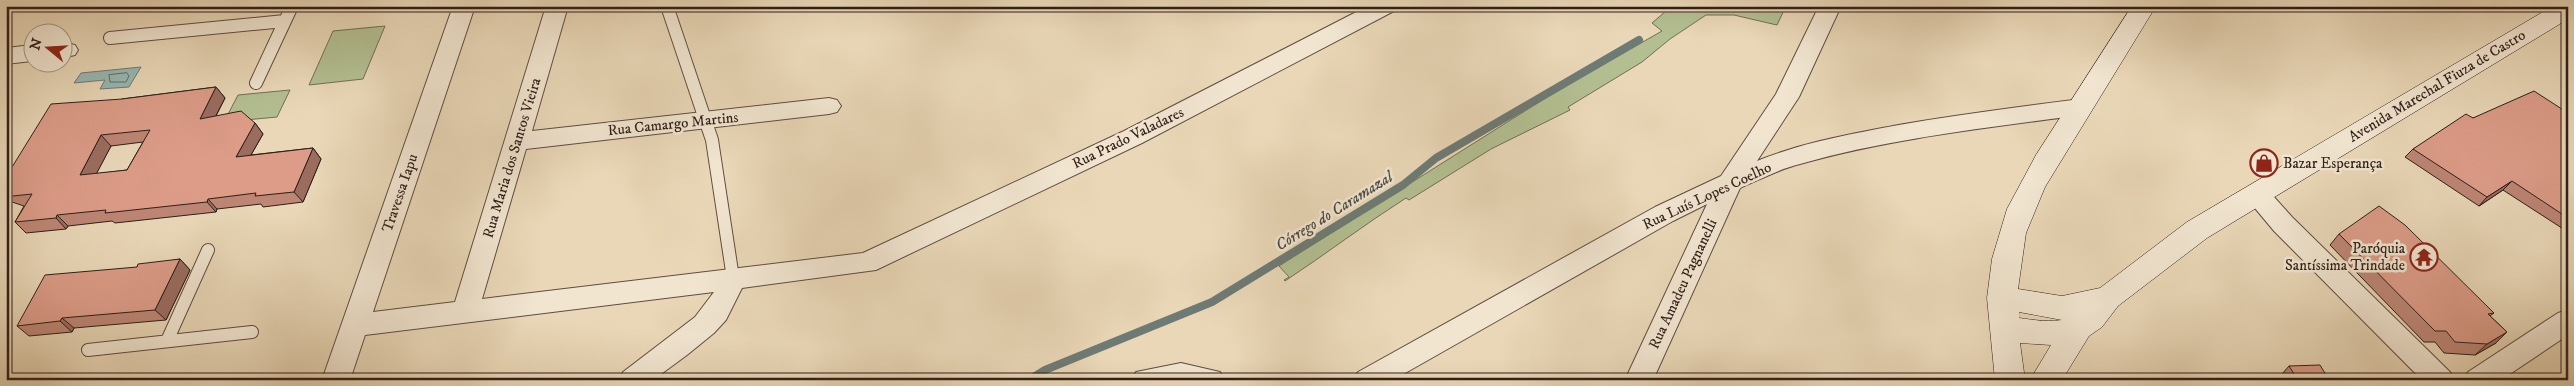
<svg xmlns="http://www.w3.org/2000/svg" width="2574" height="386" font-family="'IM FELL DW Pica',serif">
	<style>
		.green { fill: #b3bf91; stroke: #716f54 }
		.water { fill: #98b8b3; stroke: #6e7b75 }
		.lines { fill: none; stroke-linecap: round; stroke-linejoin: round }
		.shore { stroke: #646c66; stroke-width: 1 }
		.stream { stroke: #6e7b75; stroke-width: 8 }
		.service-casing { stroke: #5e4d40; stroke-width: 14 }
		.minor-casing { stroke: #5e4d40; stroke-width: 2 }
		.secondary-casing { stroke: #2f1f18; stroke-width: 1 }
		.service { stroke: #f1e5d0; stroke-width: 12 }
		.minor { fill: #f1e5d0; fill-rule: evenodd }
		.secondary { fill: #f1e5d0; fill-rule: evenodd }
		.wall { fill: #bd8675; stroke: #2f1f18; fill-rule: evenodd }
		.shaded-wall { fill: #9a6d5f; stroke: #2f1f18 }
		.building { fill: #dc9c88; stroke: #2f1f18; fill-rule: evenodd }
		.labels { text-anchor: middle; dominant-baseline: central; stroke-width: 5; stroke-linejoin: round; paint-order: stroke }
		.street-label { font-size: 15px; fill: #2f1f18; stroke: #f1e5d0 }
		.poi-label { font-size: 15px; fill: #2f1f18; stroke: #f1e5d0; text-anchor: start }
		.water-label { font-size: 16px; font-style: italic; fill: #4e4d46; stroke: #f1e5d0 }
	</style>
	<rect width="100%" height="100%" fill="#e9d7b7"/>
	<filter id="stains"><feTurbulence type="fractalNoise" baseFrequency=".004" numOctaves="4"/><feColorMatrix values="0 0 0 0 .2 0 0 0 0 .09 0 0 0 0 .02 0 0 0 .5 -.17"/></filter>
	<radialGradient id="worn" r=".72"><stop offset=".6" stop-color="#630" stop-opacity="0"/><stop offset="1" stop-color="#630" stop-opacity=".3"/></radialGradient>
	<path class="green" d="M1676 6H1786L1777 25 1734 15H1706L1670 39 1642 62 1568 107 1570 110 1491 149 1409 200 1406 198C1365 224 1326 254 1285 281L1284 280 1289 277 1279 266 1555 92 1662 31 1652 23 1666 11Z
		M385 26 363 79 309 85 333 31Z
		M290 90 277 117 224 122 238 95Z"/>
	<path class="water" d="M141 67 129 87 100 89 105 80 74 83 81 73Z"/>
	<g class="lines">
		<path class="shore" d="M127 73 129 76 126 82H110L109 75Z"/>
		<path class="stream" d="M1029 380 1045 370 1212 302 1403 185 1436 158 1639 40"/>
		<g class="service-casing">
			<path id="service" d="M667 6 712 140 733 278
				M110 38 285 21
				M256 83 292 6
				M167 341 208 250
				M88 350 252 332"/>
		</g>
		<g class="minor-casing">
			<path id="minor" d="M453 6H475L373 312 455 302 546 6H568L532 131 829 98 837 100 841 106 837 112 829 114 526 149 482 299 863 253 1124 131 1368 6H1397L1394 11 1142 143 876 270 742 288 726 320 714 333 687 355 653 380H619L623 372 695 317 714 292 365 335 350 380H322Z
				M1819 6H1841L1799 97 1757 161C1801 143 1846 135 1893 126 1955 115 2018 107 2081 99L2089 101 2093 107 2089 113 2081 115C1987 128 1891 138 1800 164 1779 169 1759 180 1740 188L1653 380H1625L1707 204 1673 221 1393 380H1354L1358 372 1655 207 1721 176 1776 94Z
				M62 42 75 45 78 50 75 55 62 58Z
				M32 45V61L6 64V48Z
				M2257 186 2266 188 2292 217 2450 372 2454 380H2422L2274 231 2244 195 2248 188Z
				M2568 310V335L2501 380H2464L2468 372 2558 313Z
				M1181 363 1220 372 1224 380H1132L1136 372Z"/>
		</g>
		<g class="secondary-casing">
			<path id="secondary" d="M2132 6H2156L2045 187 2026 233 2018 289 2062 296 2100 288 2187 222 2553 6H2568V19L2207 238 2118 306 2102 327 2089 336 2062 380H2030L2051 345 2020 343 2025 380H1995L1987 298 1992 259 2007 209 2036 155ZM2019 312 2062 320 2066 319C2051 323 2034 320 2019 318Z"/>
		</g>
		<use href="#service" class="service"/>
		<use href="#minor" class="minor"/>
		<use href="#secondary" class="secondary"/>
	</g>
	<path class="wall" d="M216 87 225 98 216 116 255 123 263 134 251 155 313 148 321 159 303 202 263 207 261 204 217 209 216 212 115 223 112 221 68 226 66 229 26 233 15 222 24 206 6 200V175L9 172 122 99ZM143 142 127 170 96 174 111 146Z
		M2568 113V232L2503 190 2479 206 2405 157 2413 149 2473 118Z
		M2339 234 2494 313 2490 316 2507 332 2496 343 2475 355 2444 353 2435 342H2424L2330 245Z
		M180 259 190 270 166 320 74 328 72 332 29 336 17 326 137 267Z
		M2289 366 2329 380H2285L2282 374Z"/>
	<path class="shaded-wall" d="M216 87 225 98 209 129 200 119Z
		M255 123 263 134 244 167 236 157Z
		M101 135 111 146 90 186 80 175Z
		M313 148 321 159 303 202 294 192Z
		M2512 181 2503 190 2479 206 2487 197Z
		M208 199 217 209 216 212 207 202Z
		M57 215 68 226 66 229 56 218Z
		M180 259 190 270 166 320 155 310Z
		M62 318 74 328 72 332 60 321Z
		M2507 332 2496 343 2475 355 2487 344Z"/>
	<path class="building" d="M216 87 200 119 241 111 255 123 236 157 313 148 294 192 255 196 256 193 208 199 207 202 105 213 106 210 57 215 56 218 15 222 32 194 13 196 6 193V175L9 172 51 104 122 99ZM150 130 127 170 80 175 101 135Z
		M2534 91 2568 113V218L2512 181 2487 197 2413 149 2466 114 2473 118Z
		M2379 206 2405 225 2494 313 2488 314 2507 332 2487 344 2455 342 2446 331H2435L2339 234Z
		M180 259 155 310 62 318 60 321 17 326 45 275 137 267 138 264Z
		M2320 365 2329 380H2298L2289 366Z"/>
	<defs>
		<g id="shop-ring" transform="scale(1.4375)"><circle r="9.5" fill="#f1e5d0" stroke="#8f2418" stroke-width="1.5"/><path d="M-5-2.5h2.3a2.7 3.5 0 0 1 5.4 0H5L5.5 6h-11ZM-1.5-2.5h3a1.5 2.3 0 0 0-3 0Z" fill="#8f2418"/></g>
		<g id="temple-ring" transform="scale(1.4375)"><circle r="9.5" fill="#f1e5d0" stroke="#8f2418" stroke-width="1.5"/><path d="M0-6L5-2H3V0L6.5 2.5H4V6H1.5V3h-3V6H-4V2.5H-6.5L-3 0V-2H-5Z" fill="#8f2418"/></g>
	</defs>
	<g fill-rule="evenodd">
		<use href="#shop-ring" x="2264" y="163"/>
		<use href="#temple-ring" x="2424" y="257"/>
	</g>
	<g class="labels">
		<g class="street-label">
			<text transform="translate(2437 86) rotate(-31)">Avenida Marechal Fiuza de Castro</text>
			<text transform="translate(673 124) rotate(-6)">Rua Camargo Martins</text>
			<text transform="translate(1128 138) rotate(-26)">Rua Prado Valadares</text>
			<text transform="translate(512 158) rotate(-73)">Rua Maria dos Santos Vieira</text>
			<text transform="translate(400 193) rotate(-71)">Travessa Iapu</text>
			<text transform="translate(1707 196) rotate(-25)">Rua Luís Lopes Coelho</text>
			<text transform="translate(1683 284) rotate(-65)">Rua Amadeu Pagnanelli</text>
		</g>
		<g class="poi-label">
			<text x="2283" y="163">Bazar Esperança</text>
			<text x="2405" y="248" text-anchor="end">Paróquia<tspan x="2405" dy="17">Santíssima Trindade</tspan></text>
		</g>
		<g class="water-label">
			<text transform="translate(1334 211) rotate(-32)">Córrego do Caramazal</text>
		</g>
	</g>
	<rect width="2574" height="386" fill="none" stroke="#e9d7b7" stroke-width="25"/>
	<rect x="8" y="8" width="2559" height="371" fill="none" stroke="#2f1f18" stroke-width="2.5"/>
	<rect x="12" y="12" width="2549" height="361" fill="none" stroke="#2f1f18"/>
	<g transform="translate(48 48) rotate(288)"><circle r="24" fill="#f1e5d0" stroke="#a39686"/>
	<path d="M0-4L9 19L0 12L-9 19Z" fill="#8f2418"/>
	<text y="-8" font-size="14" font-weight="bold" text-anchor="middle" fill="#2f1f18">N</text>
	</g>
	<rect width="100%" height="100%" filter="url(#stains)"/>
	<rect width="100%" height="100%" fill="url(#worn)"/>
</svg>
